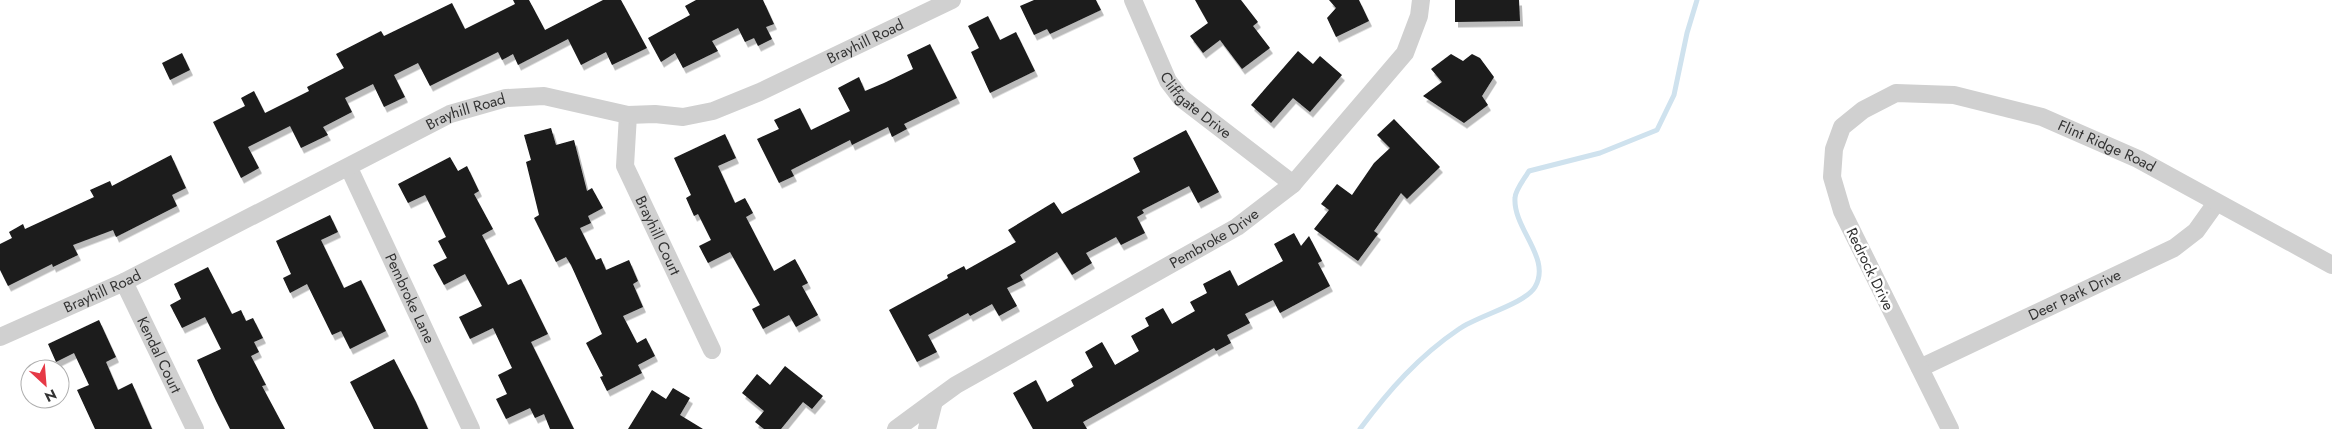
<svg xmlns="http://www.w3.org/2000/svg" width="2332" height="429" font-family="Jost,sans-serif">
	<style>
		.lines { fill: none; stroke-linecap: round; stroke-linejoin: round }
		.stream { stroke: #cfe2ee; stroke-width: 5 }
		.building { fill: #1a1a1a; filter: url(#shadow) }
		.minor { stroke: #d0d0d0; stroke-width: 18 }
		.labels { text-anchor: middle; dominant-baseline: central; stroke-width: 5; stroke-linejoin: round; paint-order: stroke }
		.street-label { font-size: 15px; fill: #333; stroke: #fff }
	</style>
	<defs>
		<filter id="shadow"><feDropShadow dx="3" dy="5.5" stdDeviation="0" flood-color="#0004"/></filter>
	</defs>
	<rect width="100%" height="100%" fill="#fff"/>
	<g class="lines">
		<path class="stream" d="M1360 429C1389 390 1419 356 1459 329 1477 316 1525 304 1535 287 1552 258 1513 229 1515 198 1515 190 1525 178 1529 171L1600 153 1657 130 1674 95 1687 33 1697 0"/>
	</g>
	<path class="building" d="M513 0H529L545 30 603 0H621L647 48 612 65 606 52 581 65 568 39 518 65 513 54 502 60 498 52 430 86 418 63 394 75 405 97 384 107 373 84 345 98 352 112 323 127 328 135 301 148 290 126 248 147 259 168 241 178 213 122 245 106 241 98 254 91 265 113 309 91 307 87 344 68 336 54 381 31 384 36 452 3 465 29 515 4Z
		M696 0H763L774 24 766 27 772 39 758 46 754 38 745 42 738 28 712 41 718 51 683 68 675 53 661 62 648 38 690 15 685 6Z
		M1034 0H1096L1101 10 1050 34 1047 29 1034 35 1020 6Z
		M1195 0H1241L1258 22 1253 26 1270 48 1242 69 1220 40 1203 53 1190 36 1208 23Z
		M1329 0H1359L1369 21 1336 37 1327 18 1336 8Z
		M1455 0H1519L1520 21 1455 22Z
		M988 16 1000 40 1016 32 1035 71 990 93 971 52 979 48 968 26Z
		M930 44 957 98 904 124 907 129 892 137 888 127 852 145 850 140 791 170 794 176 779 183 757 139 779 129 774 120 800 108 811 130 850 111 838 88 859 77 865 91 884 83 913 69 907 55Z
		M1298 51 1313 64 1320 56 1342 75 1310 112 1293 98 1271 123 1251 105Z
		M182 53 190 70 170 80 162 63Z
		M1451 54 1463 61 1472 54 1480 58 1494 77 1482 96 1488 105 1464 123 1423 96 1442 82 1431 69Z
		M1394 119 1440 167 1407 199 1401 193 1374 231 1378 234 1358 261 1314 229 1329 210 1321 204 1337 184 1352 195 1374 163 1390 148 1377 135Z
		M551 128 556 145 574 140 587 191 592 188 603 208 588 216 591 223 580 228 596 260 601 258 606 270 629 260 638 281 633 284 643 307 623 316 637 343 646 338 655 356 638 365 642 373 607 391 600 377 603 376 586 343 602 334 571 265 566 257 556 262 534 218 539 215 526 162 531 160 524 135Z
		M1186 130 1219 192 1198 203 1189 186 1142 210 1144 213 1137 217 1145 233 1121 245 1116 237 1086 253 1092 263 1072 275 1057 252 1020 275 1023 280 1007 288 1017 306 999 316 992 304 970 316 968 313 928 335 937 352 917 362 889 310 948 278 947 275 964 266 966 270 1016 242 1008 230 1054 202 1062 214 1140 172 1133 158Z
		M725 134 736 158 718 166 735 203 745 198 753 213 746 217 774 271 795 259 808 283 802 286 818 315 796 327 789 315 763 329 752 309 760 305 730 252 708 263 699 246 711 240 698 214 694 216 686 198 691 195 674 158Z
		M171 155 186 188 172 195 177 206 116 237 113 230 73 245 78 255 53 267 52 264 8 286 0 270V244L12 238 9 232 23 224 25 229 94 197 90 190 110 181 112 186Z
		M450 157 458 171 467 166 479 191 474 194 493 229 482 235 508 285 521 279 548 334 531 342 574 429H550L544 414 535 418 530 408 506 419 496 399 507 394 498 375 512 368 493 328 470 339 459 317 482 306 465 274 444 285 433 265 447 258 438 241 446 237 425 195 408 203 398 184Z
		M330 215 338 232 321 240 344 288 361 280 386 331 350 349 341 331 332 335 307 284 290 293 283 278 291 274 276 241Z
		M1294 233 1301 246 1309 236 1322 261 1318 263 1330 286 1280 313 1273 300 1245 314 1250 323 1227 335 1231 343 1216 351 1214 348 1083 422 1087 429H1033L1013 393 1036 380 1047 402 1074 386 1071 380 1093 367 1085 352 1102 342 1115 365 1139 351 1131 336 1149 326 1145 318 1163 308 1172 324 1195 311 1190 302 1207 293 1203 284 1230 270 1238 286 1283 261 1274 244Z
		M208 267 232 314 241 310 246 321 253 318 263 338 254 342 259 352 251 356 266 385 262 386 285 429H230L216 401 197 360 221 349 205 317 182 328 170 305 181 299 174 284Z
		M99 320 116 357 106 362 118 390 132 383 152 429H95L77 390 89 385 74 353 56 362 48 344Z
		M394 359 416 402 428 429H374L350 382Z
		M785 366 823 396 812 409 803 402 781 429H764L755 422 764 411 742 393 757 374 770 385Z
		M673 388 690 398 680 415 703 429H628L652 390 666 399Z"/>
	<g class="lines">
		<g class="minor">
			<path id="s1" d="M1133 0 1168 81 1181 98 1293 184"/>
			<path id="s2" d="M628 115 625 166 712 350"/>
			<path id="s3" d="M349 168 471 429"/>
			<path id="s4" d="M124 282 195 429"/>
			<path id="s5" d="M0 337 124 282 450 114 506 98 544 96 628 115 655 114 683 117 713 111 762 91 952 0"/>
			<path id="s6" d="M1920 368 2174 248 2196 231 2216 203"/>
			<path id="s7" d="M934 401 956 385 1237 227 1293 184 1405 53 1419 16 1421 0"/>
			<path d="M896 429 934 401 927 429"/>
			<path id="s8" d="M1950 429 1842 211 1832 177 1834 149 1842 127 1863 110 1896 93 1954 95 2042 117 2138 159 2332 265"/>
		</g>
	</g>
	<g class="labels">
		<g class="street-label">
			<text stroke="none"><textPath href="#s5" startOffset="938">Brayhill Road</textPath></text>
			<text stroke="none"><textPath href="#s1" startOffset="125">Cliffgate Drive</textPath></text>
			<text stroke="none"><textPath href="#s5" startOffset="518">Brayhill Road</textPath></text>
			<text stroke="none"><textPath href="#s8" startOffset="614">Flint Ridge Road</textPath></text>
			<text stroke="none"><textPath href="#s2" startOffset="128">Brayhill Court</textPath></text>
			<text stroke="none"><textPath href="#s7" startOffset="324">Pembroke Drive</textPath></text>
			<text transform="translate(1870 269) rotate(64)">Redrock Drive</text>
			<text stroke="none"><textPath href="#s5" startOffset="112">Brayhill Road</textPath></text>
			<text stroke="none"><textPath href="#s6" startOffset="171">Deer Park Drive</textPath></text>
			<text stroke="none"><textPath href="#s3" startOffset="144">Pembroke Lane</textPath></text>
			<text stroke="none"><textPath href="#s4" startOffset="81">Kendal Court</textPath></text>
		</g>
	</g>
	<g transform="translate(45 384) rotate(154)"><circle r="24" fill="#ffffff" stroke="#adadad"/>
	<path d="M0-4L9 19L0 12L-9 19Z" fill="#e63946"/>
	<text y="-8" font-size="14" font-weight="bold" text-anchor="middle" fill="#333333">N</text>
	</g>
</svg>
